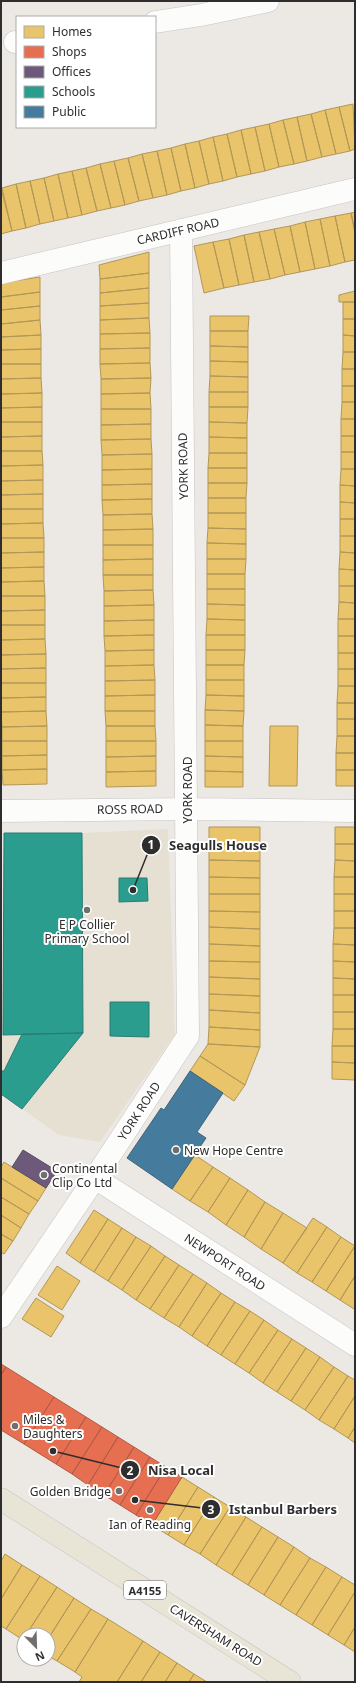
<svg xmlns="http://www.w3.org/2000/svg" width="356" height="1683" font-family="'Noto Sans',sans-serif">
	<style>
		.education { fill: #e6e0d3 }
		.homes { fill: #e9c46a; stroke: #b19758 }
		.shops { fill: #e76f51; stroke: #b05c46 }
		.offices { fill: #6d597a; stroke: #5a4c63 }
		.schools { fill: #2a9d8f; stroke: #2b7c72 }
		.public { fill: #457b9d; stroke: #3e647c }
		.lines { fill: none; stroke-linecap: round; stroke-linejoin: round }
		.minor-casing { stroke: #c5c4c5; stroke-width: 23 }
		.major-casing { stroke: #c6c5c4; stroke-width: 23 }
		.minor { stroke: #fcfcfb; stroke-width: 22 }
		.major { stroke: #e8e4d6; stroke-width: 22 }
		.poi-dot { fill: #706f6e; stroke: #fff; stroke-width: 1.5 }
		.labels { text-anchor: middle; dominant-baseline: central; stroke-width: 4; stroke-linejoin: round; paint-order: stroke }
		.shield { fill: #fff; stroke: #6d6d6d; stroke-width: 1 }
		.shield-label { font-size: 11px; font-weight: bold; fill: #2e2e2e }
		.street-label { font-size: 12px; fill: #2e2e2e; stroke: #fff }
		.poi-label { font-size: 12px; fill: #2e2e2e; stroke: #fff; text-anchor: start }
		.leader { fill: none; stroke: #2e2e2e; stroke-width: 1.5 }
		.callout-dot { fill: #2e2e2e; stroke: #fff; stroke-width: 1.5 }
		.mark-label { font-size: 12px; text-anchor: middle; font-weight: bold; fill: #fff }
		.callout-label { font-size: 13px; text-anchor: middle; font-weight: bold; fill: #2e2e2e; stroke: #fff; stroke-width: 4; stroke-linejoin: round; paint-order: stroke }
	</style>
	<rect width="100%" height="100%" fill="#ece8e4"/>
	<path class="education" d="M168 829 175 1034 100 1142 59 1135 1 1094 4 833H82Z"/>
	<path class="homes" d="M353 104 355 149 350 151 339 107Z
		M339 107 350 151 336 154 325 110Z
		M325 110 336 154 322 157 311 114Z
		M311 114 322 157 307 161 297 117Z
		M297 117 307 161 294 164 283 120Z
		M283 120 294 164 279 167 269 124Z
		M269 124 279 167 265 171 255 127Z
		M255 127 265 171 251 174 241 130Z
		M241 130 251 174 237 177 227 134Z
		M227 134 237 177 223 181 213 137Z
		M213 137 223 181 209 184 199 141Z
		M199 141 209 184 195 188 185 144Z
		M185 144 195 188 181 191 171 148Z
		M171 148 181 191 167 195 157 151Z
		M157 151 167 195 153 198 142 154Z
		M142 154 153 198 139 201 128 158Z
		M128 158 139 201 125 205 114 161Z
		M114 161 125 205 111 208 100 164Z
		M100 164 111 208 97 211 86 168Z
		M86 168 97 211 82 215 72 171Z
		M72 171 82 215 68 218 58 174Z
		M58 174 68 218 54 221 44 178Z
		M44 178 54 221 40 224 30 181Z
		M30 181 40 224 26 228 16 184Z
		M16 184 26 228 12 231 2 188Z
		M1 188 12 231 1 234Z
		M355 212V233L351 213Z
		M351 213 355 233V260L345 262 335 216Z
		M335 216 345 262 330 266 320 219Z
		M320 219 330 266 315 269 305 222Z
		M305 222 315 269 300 272 290 226Z
		M290 226 300 272 285 275 274 229Z
		M274 229 285 275 270 279 259 232Z
		M259 232 270 279 254 282 244 235Z
		M244 235 254 282 239 285 229 239Z
		M229 239 239 285 224 288 213 242Z
		M213 242 224 288 204 293 194 246Z
		M149 252V273L100 279 99 265Z
		M149 273V288L100 293V279Z
		M40 277V292L1 297V283Z
		M149 288V303L100 306V293Z
		M355 291V302H339V295Z
		M40 292V306L1 310V297Z
		M343 302H355V319H343Z
		M149 303V318L100 320V306Z
		M40 306V320L1 324V310Z
		M210 316H249L248 331H210Z
		M149 318 150 333 100 334V320Z
		M343 319H355V336L343 335Z
		M40 320 41 335 1 337V324Z
		M210 331H248V347L210 346Z
		M150 333V348L100 349V334Z
		M41 335V349L1 350V337Z
		M343 335 355 336V352H343Z
		M210 346 248 347V362L210 361Z
		M150 348V363L100 364V349Z
		M41 349V364H1V350Z
		M343 352H355V369H342Z
		M210 361 248 362V377L210 376Z
		M150 363 151 378 101 379 100 364Z
		M1 364H41V378L1 379Z
		M342 369H355V386H342Z
		M210 376 248 377V392H209Z
		M41 378 42 393 1 394V379Z
		M151 378 150 393 101 394V379Z
		M342 386H355V402H342Z
		M209 392H248V407H209Z
		M42 393V407L1 408V394Z
		M150 393 151 409H101V394Z
		M342 402H355V419H341Z
		M42 407V422H1V408Z
		M209 407H248L247 423 209 422Z
		M101 409H151V424L101 425Z
		M341 419H355V436H341Z
		M1 422H42V436L1 437Z
		M209 422 247 423V438L209 437Z
		M151 424V439L101 440V425Z
		M42 436V451H1V437Z
		M341 436H355V452H341Z
		M209 437 247 438V453H209Z
		M151 439 152 454 102 455 101 440Z
		M1 451H42L43 465 1 466Z
		M341 452H355V469H341Z
		M209 453H247V468H208Z
		M152 454V469L102 470V455Z
		M43 465V480L1 481V466Z
		M208 468H247V483H208Z
		M152 469V484L102 485V470Z
		M341 469H355V486L340 485Z
		M43 480V494L1 495V481Z
		M208 483H247L246 498H208Z
		M152 484V499L102 500V485Z
		M340 485 355 486V503L340 502Z
		M43 494V509H1V495Z
		M208 498H246V513H208Z
		M152 499V514L103 515 102 500Z
		M340 502 355 503V519H340Z
		M1 509H43V523L1 524Z
		M208 513H246V529L208 528Z
		M152 514 153 529 103 530V515Z
		M340 519H355V536H340Z
		M43 523 44 538H1V524Z
		M208 528 246 529V544L207 543Z
		M153 529V545H103V530Z
		M340 536H355V553L340 552Z
		M1 538H44V552L1 553Z
		M207 543 246 544V559H207Z
		M103 545H153V559L103 560Z
		M44 552V567L1 568V553Z
		M340 552 355 553V570L339 569Z
		M153 559V575H103V560Z
		M207 559H246L245 574H207Z
		M44 567V581L1 582V568Z
		M339 569 355 570V586H339Z
		M207 574H245V589H207Z
		M103 575H153V590L104 591Z
		M44 581 45 596H1V582Z
		M339 586H355V603L339 602Z
		M207 589H245V605L207 604Z
		M153 590 154 605 104 606V591Z
		M1 596H45V610L1 611Z
		M339 602 355 603V619H338Z
		M207 604 245 605V620L207 619Z
		M154 605V620L104 621V606Z
		M45 610V625H1V611Z
		M207 619 245 620V635H206Z
		M338 619H355V636H338Z
		M154 620V635L104 636V621Z
		M1 625H45V639L1 640Z
		M154 635V650L105 651 104 636Z
		M206 635H245V650H206Z
		M338 636H355V653H338Z
		M45 639 46 654 1 655V640Z
		M154 650V665L105 666V651Z
		M206 650H245L244 665H206Z
		M338 653H355V669H338Z
		M46 654V668L1 669V655Z
		M154 665 155 680 105 681V666Z
		M206 665H244V680H206Z
		M46 668V683H1V669Z
		M338 669H355V686H338Z
		M155 680V695L105 696V681Z
		M206 680H244V696L206 695Z
		M1 683H46V697L1 698Z
		M338 686H355V703H337Z
		M155 695V711H105V696Z
		M206 695 244 696V711L205 710Z
		M46 697V711L1 712V698Z
		M337 703H355V719H337Z
		M205 710 244 711 243 726 205 725Z
		M46 711 47 726 2 727 1 712Z
		M105 711H155V726H106Z
		M337 719H355V736H337Z
		M205 725 243 726V741H205Z
		M47 726V741H2V727Z
		M106 726H155L156 741H106Z
		M270 726H298L297 786H269Z
		M337 736H355V753H336Z
		M2 741H47V755L2 756Z
		M106 741H156V756L106 757Z
		M205 741H243V757L205 756Z
		M336 753H355V770H336Z
		M47 755V769L2 770V756Z
		M156 756V771L106 772V757Z
		M205 756 243 757V772L205 771Z
		M47 769V784L3 785 2 770Z
		M336 770H355V786H336Z
		M156 771V786L106 787V772Z
		M205 771 243 772V787H205Z
		M209 827H260V844H209Z
		M335 827H355V844H335Z
		M209 844H260V861L209 860Z
		M335 844H355V861L335 860Z
		M209 860 260 861V878L209 877Z
		M335 860 355 861V877H334Z
		M209 877 260 878V894H209Z
		M334 877H355V894H334Z
		M209 894H260V912L209 911Z
		M334 894H355V911H334Z
		M209 911 260 912V929L209 927Z
		M334 911H355V928H334Z
		M209 927 260 929V946L209 944Z
		M334 928H355V945L333 944Z
		M209 944 260 946V962L209 961Z
		M333 944 355 945V962L333 961Z
		M209 961 260 962V979L209 977Z
		M333 961 355 962V979L333 978Z
		M209 977 260 979V996L209 994Z
		M333 978 355 979V995H333Z
		M209 994 260 996V1013L209 1010Z
		M333 995H355V1012H333Z
		M209 1010 260 1013V1030L209 1027Z
		M333 1012H355V1029H333Z
		M209 1027 260 1030V1047L208 1044Z
		M333 1029H355V1046H332Z
		M208 1044 260 1047 245 1085 200 1056Z
		M332 1046H355V1063L332 1062Z
		M200 1056 245 1085 234 1101 190 1071Z
		M332 1062 355 1063V1080L332 1079Z
		M195 1155 213 1167 190 1201 172 1189Z
		M4 1162 46 1188 38 1201 1 1178V1167Z
		M213 1167 230 1178 208 1212 190 1201Z
		M1 1178 38 1201 29 1214 1 1197Z
		M230 1178 248 1190 226 1225 208 1212Z
		M248 1190 265 1202 244 1237 226 1225Z
		M1 1197 29 1214 21 1228 1 1215Z
		M265 1202 283 1213 261 1249 244 1237Z
		M94 1210 108 1219 80 1263 66 1253Z
		M283 1213 307 1228 283 1263 261 1249Z
		M1 1215 21 1228 13 1241 1 1234Z
		M313 1218 327 1227 297 1273 283 1263Z
		M108 1219 122 1228 94 1272 80 1263Z
		M327 1227 341 1237 312 1282 297 1273Z
		M122 1228 136 1237 108 1281 94 1272Z
		M1 1234 13 1241 4 1254 1 1252Z
		M136 1237 151 1246 122 1290 108 1281Z
		M341 1237 355 1246 326 1291 312 1282Z
		M151 1246 165 1256 136 1300 122 1290Z
		M355 1246V1276L340 1300 326 1291Z
		M165 1256 179 1265 150 1309 136 1300Z
		M179 1265 193 1274 164 1318 150 1309Z
		M57 1266 80 1281 62 1310 38 1295Z
		M193 1274 207 1283 179 1327 164 1318Z
		M355 1276V1307L354 1309 340 1300Z
		M207 1283 221 1293 192 1336 179 1327Z
		M221 1293 235 1302 207 1346 192 1336Z
		M36 1298 64 1316 51 1337 22 1319Z
		M235 1302 250 1311 221 1355 207 1346Z
		M250 1311 264 1320 235 1364 221 1355Z
		M264 1320 278 1330 249 1373 235 1364Z
		M278 1330 292 1339 263 1383 249 1373Z
		M292 1339 306 1348 277 1392 263 1383Z
		M306 1348 320 1357 291 1401 277 1392Z
		M320 1357 334 1367 305 1410 291 1401Z
		M334 1367 348 1376 319 1420 305 1410Z
		M348 1376 355 1380V1396L334 1429 319 1420Z
		M355 1396V1427L348 1438 334 1429Z
		M355 1427V1443L348 1438Z
		M182 1477 198 1487 168 1535 152 1525Z
		M198 1487 214 1497 184 1545 168 1535Z
		M214 1497 230 1507 200 1554 184 1545Z
		M230 1507 246 1517 216 1565 200 1554Z
		M246 1517 262 1527 232 1575 216 1565Z
		M262 1527 278 1537 248 1585 232 1575Z
		M278 1537 294 1547 264 1595 248 1585Z
		M294 1547 310 1558 280 1605 264 1595Z
		M5 1554 22 1565 1 1599V1561Z
		M310 1558 326 1567 296 1615 280 1605Z
		M22 1565 40 1576 6 1629 1 1626V1599Z
		M326 1567 342 1577 312 1625 296 1615Z
		M40 1576 57 1587 26 1635H24L23 1640 6 1629Z
		M342 1577 355 1585V1592L328 1635 312 1625Z
		M57 1587 74 1598 48 1639V1635H26Z
		M355 1592V1627L344 1645 328 1635Z
		M74 1598 91 1609 57 1661 48 1656V1639Z
		M91 1609 108 1619 75 1672 57 1661Z
		M108 1619 143 1641 117 1682H79L82 1677 75 1672Z
		M355 1627V1652L344 1645Z
		M143 1641 160 1652 141 1682H117Z
		M160 1652 177 1663 165 1682H141Z
		M177 1663 194 1674 189 1682H165Z
		M194 1674 207 1682H189Z"/>
	<path class="shops" d="M1 1364 6 1367 1 1375Z
		M6 1367 54 1397 24 1444 1 1430V1375Z
		M54 1397 86 1417 56 1464 24 1444Z
		M86 1417 102 1427 72 1474 56 1464Z
		M102 1427 118 1437 88 1485 72 1474Z
		M118 1437 134 1447 104 1495 88 1485Z
		M134 1447 150 1457 120 1505 104 1495Z
		M150 1457 166 1467 136 1515 120 1505Z
		M166 1467 182 1477 152 1525 136 1515Z"/>
	<path class="offices" d="M23 1150 57 1171 46 1188 12 1167Z"/>
	<path class="schools" d="M4 833H82L83 1033 3 1035Z
		M119 878H147L148 901 119 902Z
		M110 1002H149V1037L110 1036Z
		M83 1033 22 1109 1 1094V1071H4L22 1034Z"/>
	<path class="public" d="M190 1071 223 1093 197 1132 206 1138 172 1189 127 1158 161 1108 164 1110Z"/>
	<g class="lines">
		<g class="minor-casing">
			<path id="minor" d="M155 22 201 15 268 1
				M15 42H17
				M1 273 355 189
				M1 811 187 809 355 811
				M95 1178 355 1345
				M1 1317 95 1178 188 1036 181 230"/>
		</g>
		<g class="major-casing">
			<path id="major" d="M1 1499 290 1682"/>
		</g>
		<use href="#minor" class="minor"/>
		<use href="#major" class="major"/>
	</g>
	<g class="poi-dot">
		<circle cx="87" cy="910" r="4"/>
		<circle cx="176" cy="1150" r="4"/>
		<circle cx="44" cy="1175" r="4"/>
		<circle cx="15" cy="1426" r="4"/>
		<circle cx="119" cy="1491" r="4"/>
		<circle cx="150" cy="1510" r="4"/>
	</g>
	<g class="labels">
		<rect class="shield" x="124" y="1581" width="42" height="18" rx="3"/>
		<g class="shield-label">
			<text x="145" y="1590">A4155</text>
		</g>
		<g class="street-label">
			<text transform="translate(178 231) rotate(-13)">CARDIFF ROAD</text>
			<text transform="translate(183 466) rotate(-91)">YORK ROAD</text>
			<text transform="translate(187 790) rotate(-90)">YORK ROAD</text>
			<text transform="translate(130 809) rotate(-1)">ROSS ROAD</text>
			<text transform="translate(139 1111) rotate(-57)">YORK ROAD</text>
			<text transform="translate(225 1262) rotate(33)">NEWPORT ROAD</text>
			<text transform="translate(216 1635) rotate(32)">CAVERSHAM ROAD</text>
		</g>
		<g class="poi-label">
			<text x="87" y="924" text-anchor="middle">E P Collier<tspan x="87" dy="14">Primary School</tspan></text>
			<text x="184" y="1150">New Hope Centre</text>
			<text x="52" y="1168">Continental<tspan x="52" dy="14">Clip Co Ltd</tspan></text>
			<text x="23" y="1419">Miles &amp;<tspan x="23" dy="14">Daughters</tspan></text>
			<text x="111" y="1491" text-anchor="end">Golden Bridge</text>
			<text x="150" y="1524" text-anchor="middle">Ian of Reading</text>
		</g>
	</g>
	<path class="leader" d="M133 890L151 845M53 1451L130 1470M135 1500L211 1509"/>
	<g class="callout-dot">
		<circle cx="133" cy="890" r="4"/>
		<circle cx="53" cy="1451" r="4"/>
		<circle cx="135" cy="1500" r="4"/>
		<circle cx="151" cy="845" r="10"/>
		<circle cx="130" cy="1470" r="10"/>
		<circle cx="211" cy="1509" r="10"/>
	</g>
	<g class="mark-label">
		<text x="151" y="849">1</text>
		<text x="130" y="1475">2</text>
		<text x="211" y="1514">3</text>
	</g>
	<g class="callout-label">
		<text x="218" y="850">Seagulls House</text>
		<text x="181" y="1475">Nisa Local</text>
		<text x="283" y="1514">Istanbul Barbers</text>
	</g>
	<rect width="356" height="1683" fill="none" stroke="#2e2e2e" stroke-width="4"/>
	<rect x="16" y="16" width="140" height="112" fill="#ffffff" stroke="#ababab"/>
	<rect x="24" y="26" width="20" height="12" fill="#e9c46a" stroke="#ababab"/>
	<text x="52" y="36" font-size="12" fill="#2e2e2e">Homes</text>
	<rect x="24" y="46" width="20" height="12" fill="#e76f51" stroke="#ababab"/>
	<text x="52" y="56" font-size="12" fill="#2e2e2e">Shops</text>
	<rect x="24" y="66" width="20" height="12" fill="#6d597a" stroke="#ababab"/>
	<text x="52" y="76" font-size="12" fill="#2e2e2e">Offices</text>
	<rect x="24" y="86" width="20" height="12" fill="#2a9d8f" stroke="#ababab"/>
	<text x="52" y="96" font-size="12" fill="#2e2e2e">Schools</text>
	<rect x="24" y="106" width="20" height="12" fill="#457b9d" stroke="#ababab"/>
	<text x="52" y="116" font-size="12" fill="#2e2e2e">Public</text>
	<g transform="translate(36 1647) rotate(157)"><circle r="19" fill="#ffffff" stroke="#ababab"/>
	<path d="M0-3L7 15L0 10L-7 15Z" fill="#706f6e"/>
	<text y="-6" font-size="11" font-weight="bold" text-anchor="middle" fill="#2e2e2e">N</text>
	</g>
</svg>
